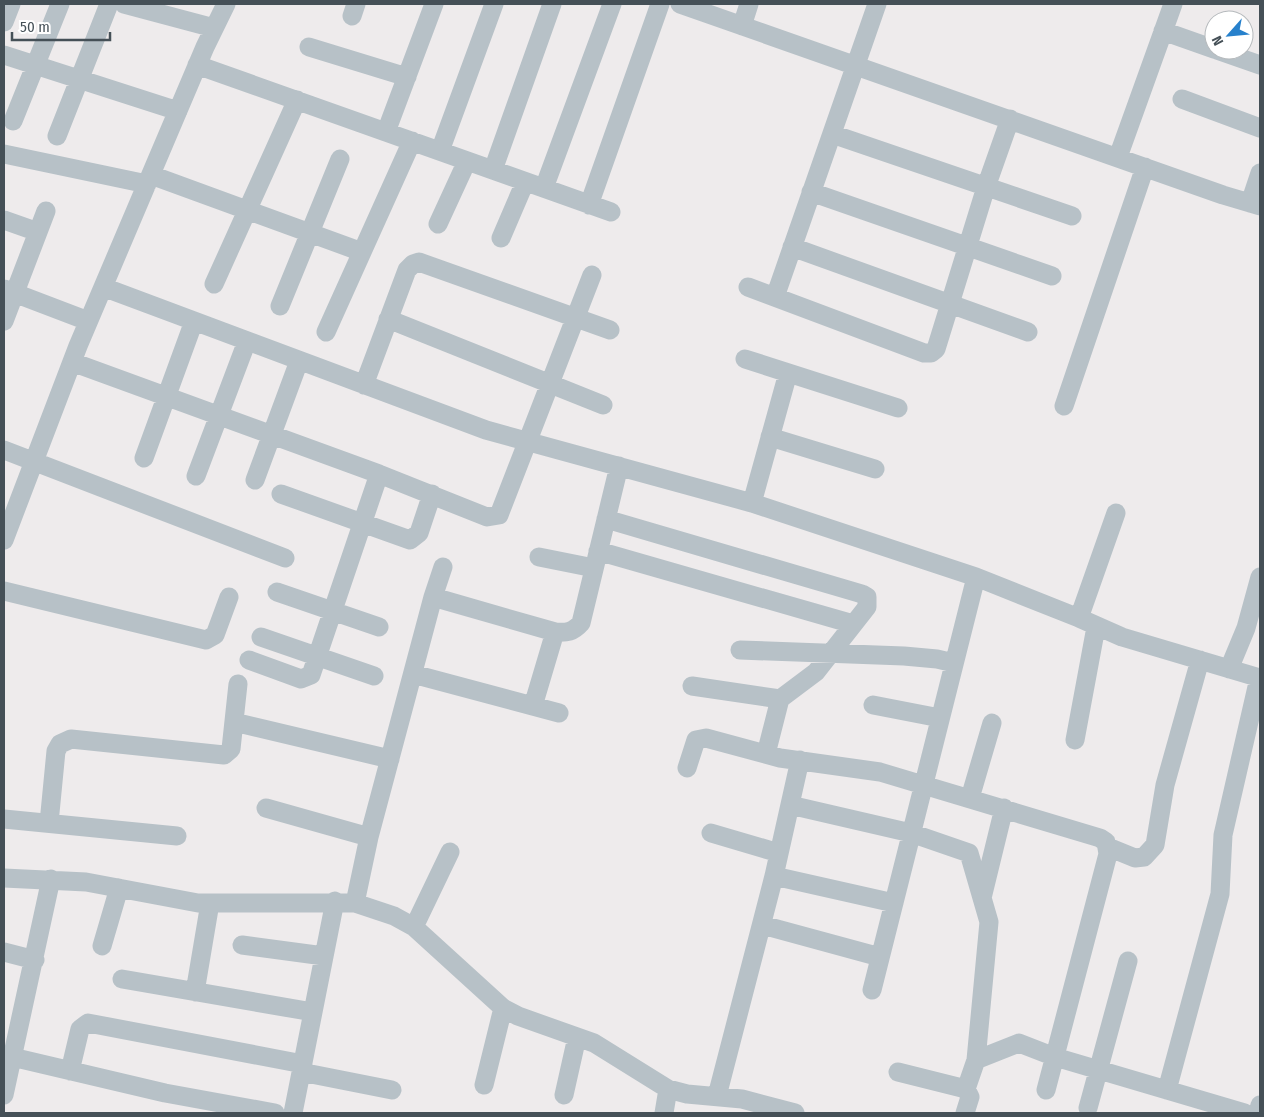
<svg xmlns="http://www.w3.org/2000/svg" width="1264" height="1117" font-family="'Fira Sans Condensed',sans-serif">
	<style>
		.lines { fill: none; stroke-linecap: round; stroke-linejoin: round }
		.minor { stroke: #b7c1c7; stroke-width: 19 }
	</style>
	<rect width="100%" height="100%" fill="#eeebec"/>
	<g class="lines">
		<path class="minor" d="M124 4 214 28
			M680 4 1223 195 1260 206
			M352 16 356 4
			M4 22 11 4
			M742 26 749 4
			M1163 31 1214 49
			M309 47 407 77
			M1217 50 1260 65
			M4 55 178 111
			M197 65 611 212
			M1182 99 1260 128
			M13 121 60 4
			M386 132 434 4
			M832 134 1072 216
			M57 136 109 4
			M440 151 494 4
			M4 154 147 184
			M1118 157 1173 4
			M493 170 552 4
			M151 175 362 252
			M544 188 612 4
			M811 192 1052 276
			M1250 203 1260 173
			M589 205 660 4
			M4 220 38 232
			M438 224 467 161
			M501 238 525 182
			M792 247 1028 332
			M214 284 297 100
			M103 287 486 430 752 503 976 577 1079 618 1122 637 1260 678
			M748 287 924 353H931L936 349 986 187 1010 119
			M4 289 88 321
			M775 297 877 4
			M280 306 340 159
			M388 319 603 405
			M4 321 46 211
			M326 332 412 141
			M745 359 898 408
			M72 362 379 474 311 675 301 679 249 660
			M364 385 407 270 413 264 419 262 610 330
			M1064 406 1145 167
			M770 437 875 469
			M4 450 285 558
			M144 458 194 321
			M379 474 487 517 499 515 592 275
			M196 476 247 341
			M255 480 299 361
			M281 494 410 540 419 533 432 494
			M752 503 788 373
			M606 519 862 594 867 597V607L816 672 780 699 766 754
			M4 540 78 346 205 47 226 4
			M598 551 853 624
			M539 557 594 568
			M4 591 206 640 215 635 229 597
			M277 592 379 627
			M433 597 443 567
			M1079 618 1116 513
			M261 637 374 676
			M740 650 904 656 937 659 954 663
			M1229 669 1246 628 1260 577
			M413 674 559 713
			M692 686 780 699
			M873 705 940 718
			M533 706 555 632
			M234 722 390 759
			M1075 740 1096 627
			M687 768 696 740 706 738 780 758 880 772 1100 838 1106 842 1108 854 1046 1090
			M970 798 992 723
			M790 805 911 833 969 853 989 922 976 1060
			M266 808 369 837
			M4 819 177 836
			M49 823 56 751 60 744 71 739 224 755 231 749 238 684
			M711 833 779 853
			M1108 847 1135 858 1144 857 1155 845 1165 785 1200 660
			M774 876 894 903
			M4 878 86 882 198 903H355L394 916 414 927 503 1008 518 1016 594 1043 668 1089 687 1094 742 1099 795 1113
			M982 898 1004 808
			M355 903 369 837 433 597 555 632C567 633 573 632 581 623L619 466
			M762 925 880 957
			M414 927 450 852
			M242 945 324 956
			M102 946 119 888
			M4 952 35 960
			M122 979 313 1012
			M872 990 976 577
			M195 992 210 903
			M12 1057 165 1093 275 1113
			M70 1071 80 1029 88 1023 303 1064
			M301 1072 392 1090
			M898 1072 966 1089 970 1097 965 1113
			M484 1085 503 1008
			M966 1089 976 1060 1019 1043 1055 1057 1245 1113
			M1167 1090 1220 894 1223 835 1259 678
			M4 1095 51 879
			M564 1095 577 1037
			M717 1096 774 876 800 760
			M1088 1108 1128 961
			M293 1113 335 901
			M664 1113 668 1089
			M1258 1113 1260 1105"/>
	</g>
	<rect width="1264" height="1117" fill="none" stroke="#455057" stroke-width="10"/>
	<g transform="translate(1229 35) rotate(243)"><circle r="24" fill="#ffffff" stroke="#b5b9bc"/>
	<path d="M0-4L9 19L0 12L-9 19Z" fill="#2781cc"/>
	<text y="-8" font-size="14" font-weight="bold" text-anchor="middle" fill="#455057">N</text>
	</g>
	<path d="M12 32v8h98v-8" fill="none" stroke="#455057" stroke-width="2.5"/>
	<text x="20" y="32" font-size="15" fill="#455057" stroke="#ffffff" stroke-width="4" paint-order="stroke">50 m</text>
</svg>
